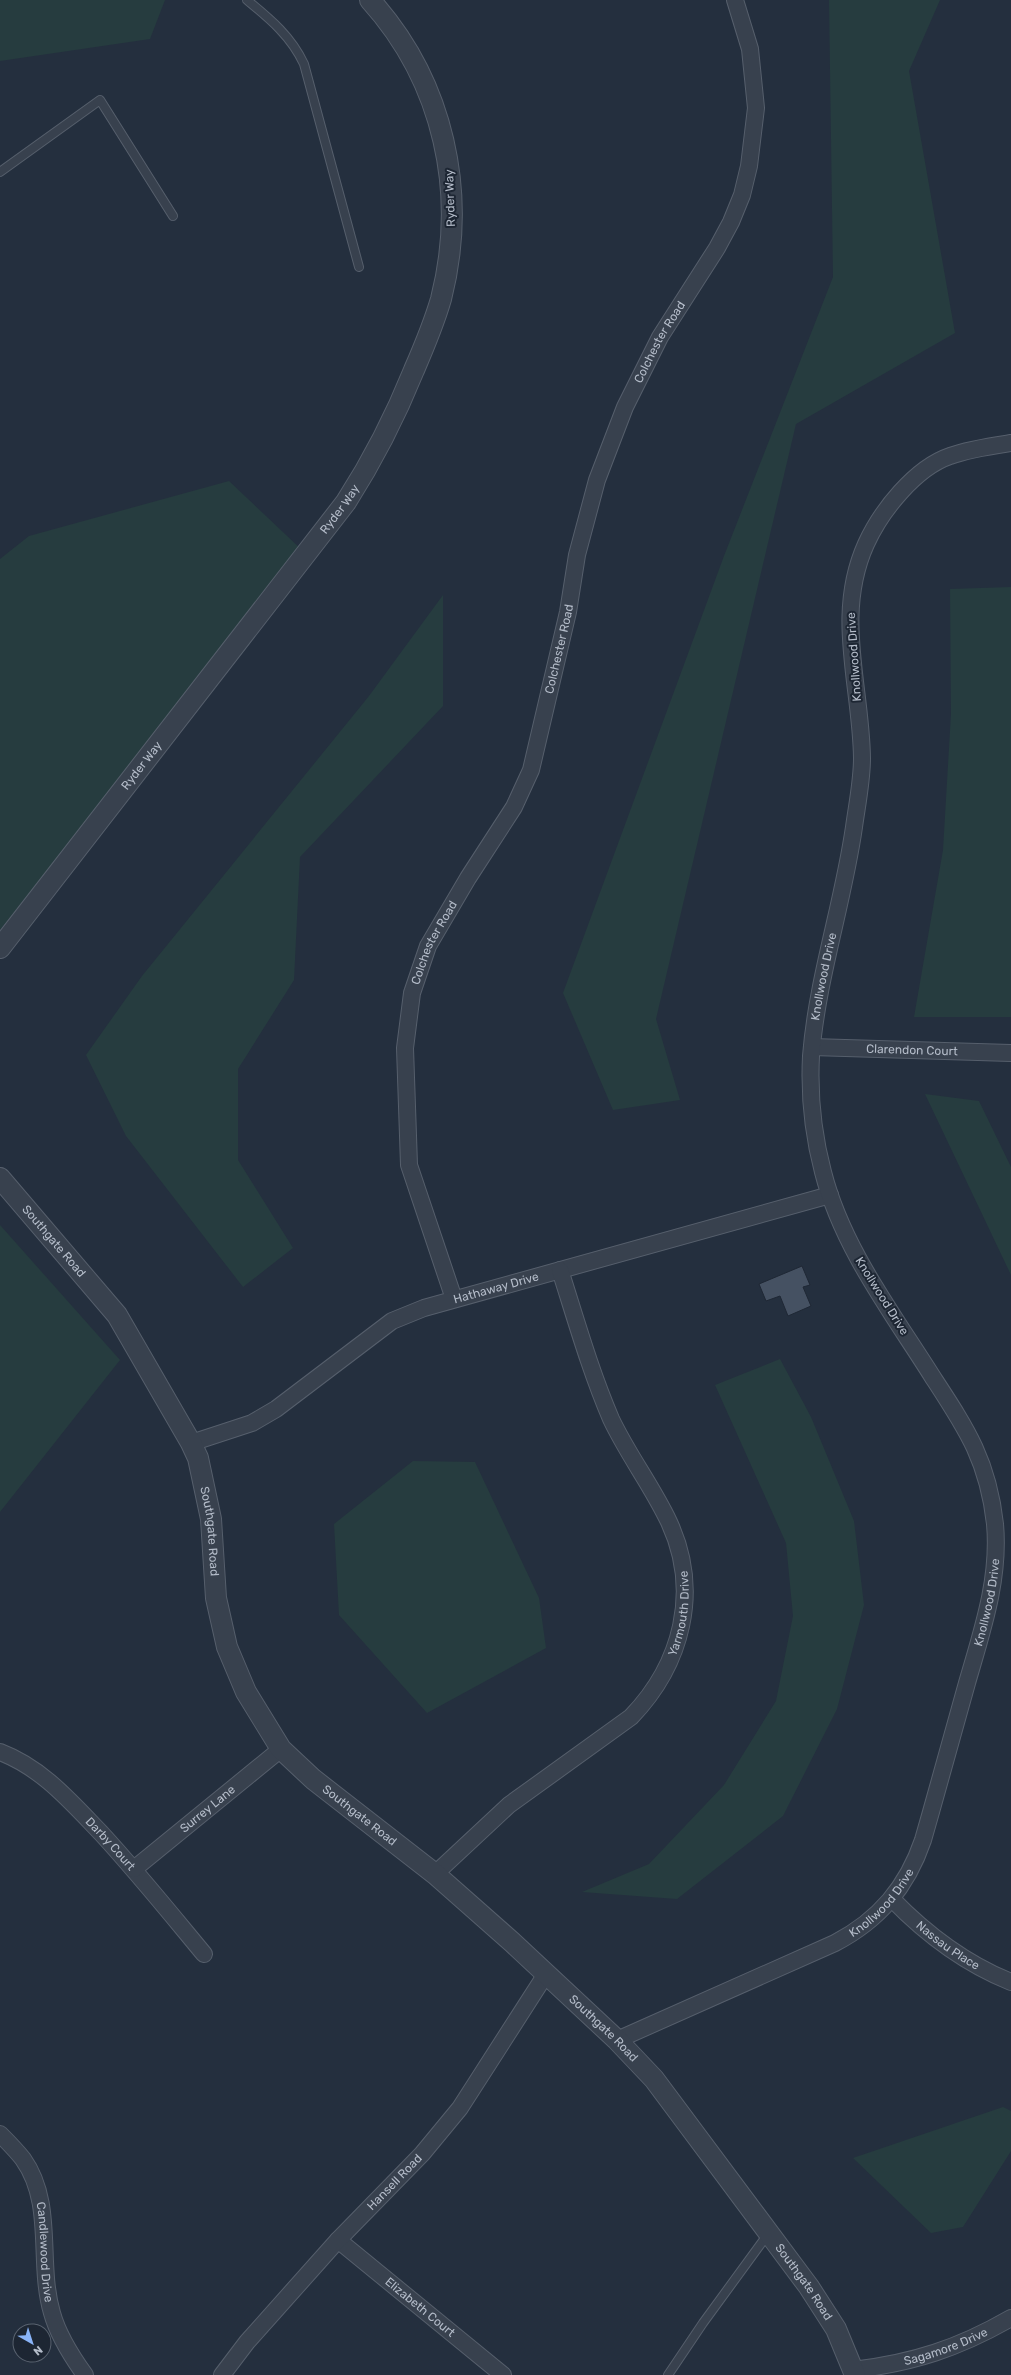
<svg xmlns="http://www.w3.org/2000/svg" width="1011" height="2375" font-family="Rubik,sans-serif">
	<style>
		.green { fill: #263c3f }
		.building { fill: #455162; stroke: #1f2835 }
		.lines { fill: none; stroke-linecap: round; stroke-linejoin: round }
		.service-casing { stroke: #565f6c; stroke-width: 10 }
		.minor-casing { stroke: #565f6c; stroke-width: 18 }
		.tertiary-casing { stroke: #565f6c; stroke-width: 22 }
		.service { stroke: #38414e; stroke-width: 8 }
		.minor { stroke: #38414e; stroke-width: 16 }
		.tertiary { stroke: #38414e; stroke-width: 20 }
		.labels { text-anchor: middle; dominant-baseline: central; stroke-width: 4; stroke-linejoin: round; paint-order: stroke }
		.street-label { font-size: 12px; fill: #b4bcc9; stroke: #1d2633 }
	</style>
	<rect width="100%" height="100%" fill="#242f3e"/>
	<path class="green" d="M0 0H165L150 39 0 61Z
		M829 0H940L909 71 955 333 796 424 656 1019 680 1100 613 1110 563 993 724 556 833 277Z
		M229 481 304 552 0 930V559L29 536Z
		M1011 587V1017H914L943 850 951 714 950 589Z
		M443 595V706L300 857 294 980 238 1069V1160L293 1248 243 1287 126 1136 86 1055 142 976 369 696Z
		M925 1094 979 1101 1011 1167V1275Z
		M0 1225 120 1360 0 1512Z
		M780 1359 811 1417 854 1521 864 1605 837 1709 783 1816 677 1899 582 1892 649 1864 724 1785 776 1701 793 1616 786 1543 715 1385Z
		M413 1461 475 1462 539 1598 546 1648 427 1713 339 1615 334 1524Z
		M1003 2107 1011 2111V2151L963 2227 931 2233 853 2158Z"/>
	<path class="building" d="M802 1266 810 1285 803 1287 811 1306 788 1316 780 1296 766 1301 759 1284Z"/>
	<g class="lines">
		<g class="service-casing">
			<path id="service" d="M247 0C270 19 291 36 304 64L359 267
				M0 172 100 100 173 216
				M668 2375 703 2323 768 2234"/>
		</g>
		<g class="minor-casing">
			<g id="minor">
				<path id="s1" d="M812 1047 1011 1053"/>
				<path id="s2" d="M454 1299 409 1165 405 1048 412 993 428 946 468 878 514 807 531 770 568 612 577 555 597 480 625 407 660 337 717 248 731 222 742 195 749 166 756 108 750 49 735 0"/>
				<path id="s3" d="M191 1443 252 1423 276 1409 392 1321 424 1308 830 1195"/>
				<path id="s4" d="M0 1752C42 1768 70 1801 101 1833 137 1872 170 1913 204 1954"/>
				<path id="s5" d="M134 1869 281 1749"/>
				<path id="s6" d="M435 1874 509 1805 631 1717C682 1664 701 1591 669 1522 652 1486 628 1455 611 1419 590 1370 576 1320 560 1270"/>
				<path id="s7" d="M892 1899C926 1934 966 1964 1011 1982"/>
				<path id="s8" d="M617 2040 835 1943C879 1920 907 1887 923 1840 938 1788 952 1736 967 1683 982 1631 1000 1579 995 1524 988 1460 966 1428 932 1376 891 1311 842 1247 823 1172 813 1134 809 1095 811 1056 817 979 843 904 854 827 857 805 862 781 862 758 861 685 834 615 866 544 881 511 915 468 950 456 969 449 991 446 1011 443"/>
				<path id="s9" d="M0 2134C8 2142 16 2150 23 2159 55 2204 37 2262 52 2313 58 2335 72 2357 85 2375"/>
				<path id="s10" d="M338 2240 503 2375"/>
				<path id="s11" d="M853 2370C913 2363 959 2348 1011 2318"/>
				<path id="s12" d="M222 2375 247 2342 338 2240 422 2154 460 2108 546 1974"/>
			</g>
		</g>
		<g class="tertiary-casing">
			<g id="tertiary">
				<path id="s13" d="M0 948 346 502C373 460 395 417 414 370 424 347 434 323 441 299 468 193 444 82 370 0"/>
				<path id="s14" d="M0 1178 117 1315 191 1443 198 1458 211 1519 216 1598 227 1647 246 1692 281 1749 313 1779 435 1874 512 1942 617 2040 654 2079 809 2287 836 2329 855 2375"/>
			</g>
		</g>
		<use href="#service" class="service"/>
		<use href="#minor" class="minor"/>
		<use href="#tertiary" class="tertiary"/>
	</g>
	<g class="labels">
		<g class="street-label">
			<text transform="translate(450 198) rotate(-92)">Ryder Way</text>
			<text stroke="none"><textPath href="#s2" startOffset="1017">Colchester Road</textPath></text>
			<text stroke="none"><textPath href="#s13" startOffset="555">Ryder Way</textPath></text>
			<text stroke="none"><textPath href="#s2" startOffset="692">Colchester Road</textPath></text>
			<text transform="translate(854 657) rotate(-94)">Knollwood Drive</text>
			<text stroke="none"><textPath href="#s13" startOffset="231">Ryder Way</textPath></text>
			<text stroke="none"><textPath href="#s2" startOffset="369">Colchester Road</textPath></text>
			<text stroke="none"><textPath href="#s8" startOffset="1296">Knollwood Drive</textPath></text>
			<text stroke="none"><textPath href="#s1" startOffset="100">Clarendon Court</textPath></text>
			<text stroke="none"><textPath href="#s14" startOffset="83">Southgate Road</textPath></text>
			<text stroke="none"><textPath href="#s3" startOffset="347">Hathaway Drive</textPath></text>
			<text transform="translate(882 1296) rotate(58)">Knollwood Drive</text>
			<text stroke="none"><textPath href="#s14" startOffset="419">Southgate Road</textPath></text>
			<text stroke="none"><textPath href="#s8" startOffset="624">Knollwood Drive</textPath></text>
			<text stroke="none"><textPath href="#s6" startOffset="369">Yarmouth Drive</textPath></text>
			<text stroke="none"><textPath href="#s5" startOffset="95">Surrey Lane</textPath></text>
			<text stroke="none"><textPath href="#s14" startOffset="755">Southgate Road</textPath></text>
			<text stroke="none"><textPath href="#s4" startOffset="145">Darby Court</textPath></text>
			<text stroke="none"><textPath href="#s8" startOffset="301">Knollwood Drive</textPath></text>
			<text stroke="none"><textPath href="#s7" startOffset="73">Nassau Place</textPath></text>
			<text stroke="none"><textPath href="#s14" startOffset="1079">Southgate Road</textPath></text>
			<text stroke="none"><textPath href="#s12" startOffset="259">Hansell Road</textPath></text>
			<text stroke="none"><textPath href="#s9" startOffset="131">Candlewood Drive</textPath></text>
			<text stroke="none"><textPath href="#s14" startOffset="1403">Southgate Road</textPath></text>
			<text stroke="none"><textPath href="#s10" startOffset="106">Elizabeth Court</textPath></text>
			<text stroke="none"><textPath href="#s11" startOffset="96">Sagamore Drive</textPath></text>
		</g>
	</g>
	<g transform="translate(32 2343) rotate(141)"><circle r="19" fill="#1d2633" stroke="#59626f"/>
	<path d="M0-3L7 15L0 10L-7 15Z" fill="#8ab4f8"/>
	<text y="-6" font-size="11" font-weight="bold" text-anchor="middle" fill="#b4bcc9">N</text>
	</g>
</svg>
